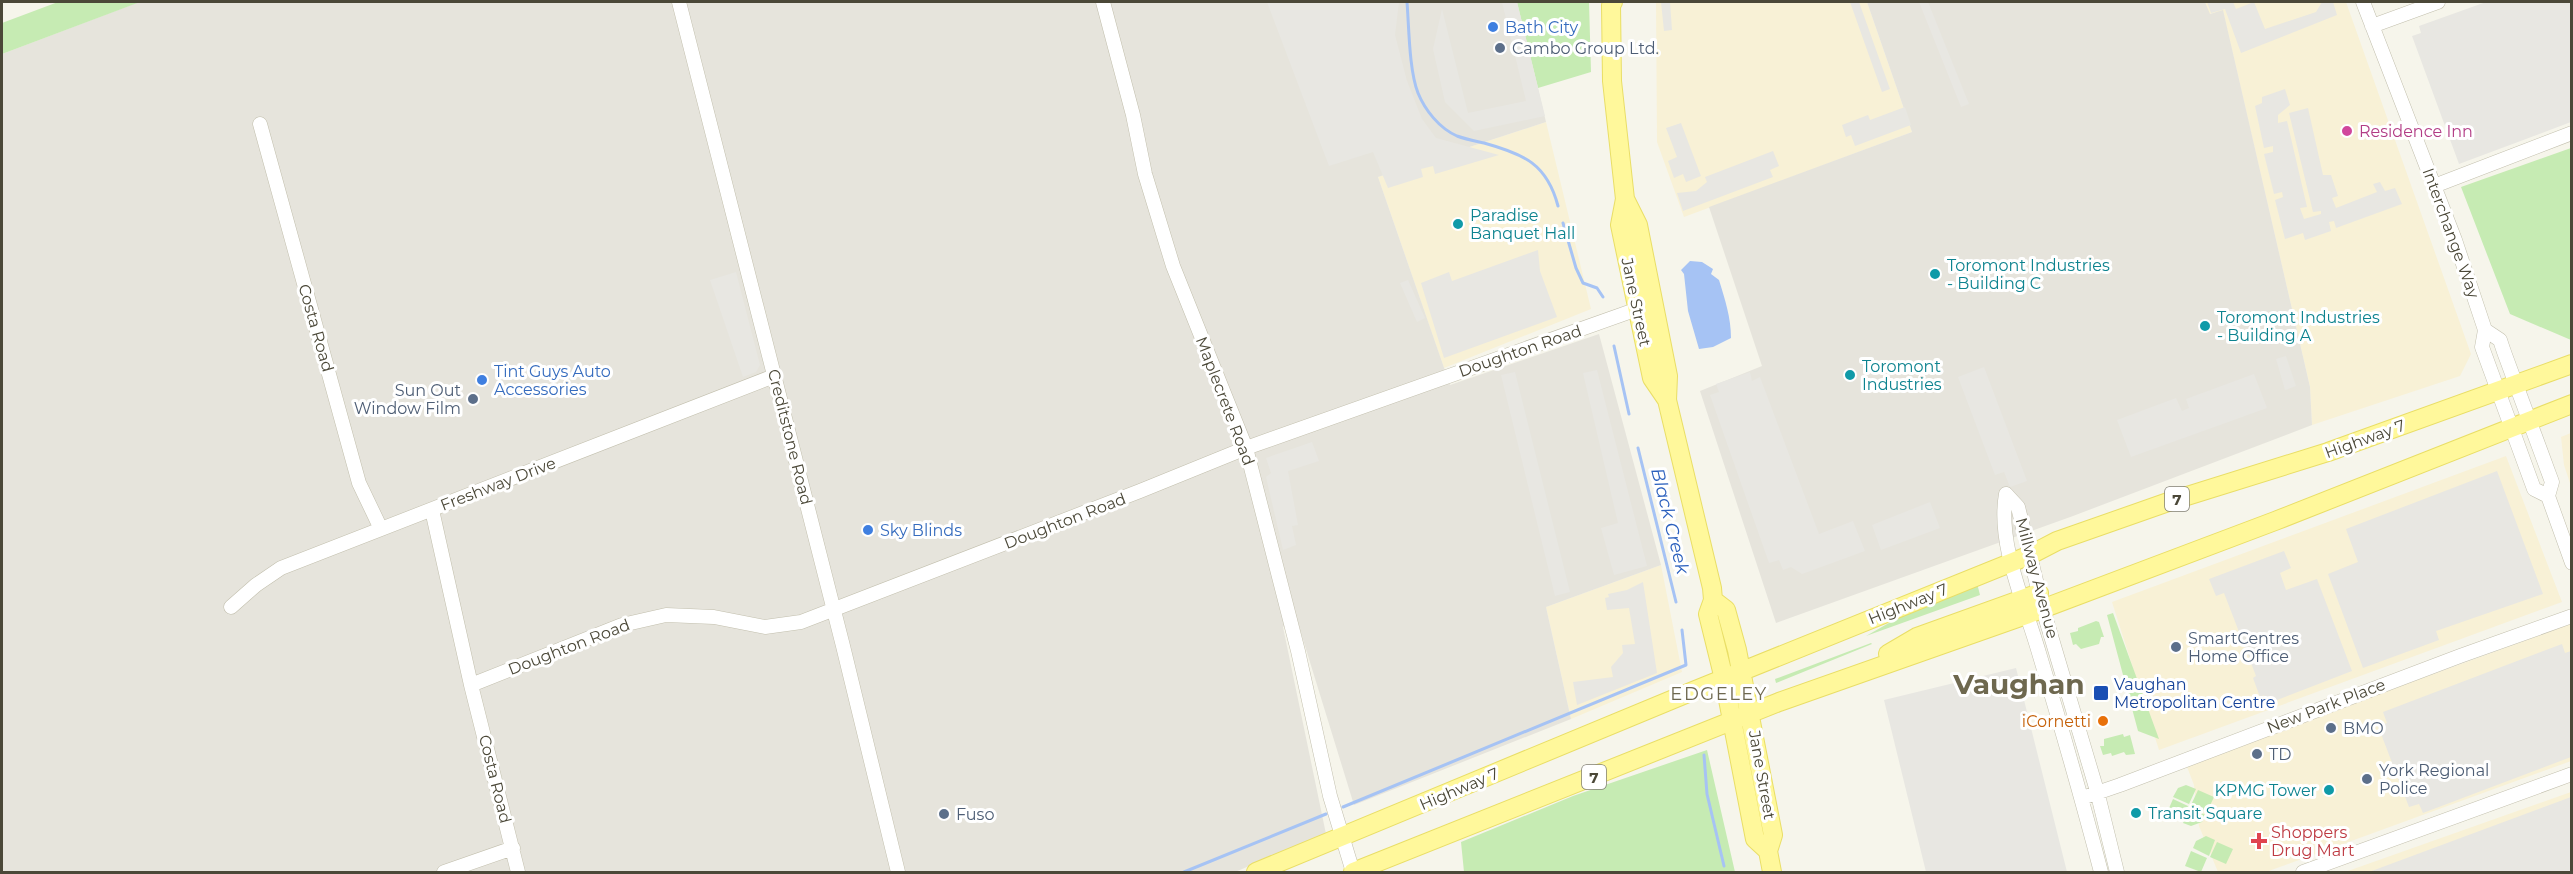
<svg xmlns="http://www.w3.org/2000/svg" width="2573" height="874" font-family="Montserrat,sans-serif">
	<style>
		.commercial { fill: #f8f1d6 }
		.industrial { fill: #e6e4dc }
		.green { fill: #c6ebb3 }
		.parking { fill: #e8e7e2 }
		.water { fill: #a6c3f4 }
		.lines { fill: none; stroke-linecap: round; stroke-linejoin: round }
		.stream { stroke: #a6c3f4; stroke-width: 3 }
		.minor-casing { stroke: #c2bfad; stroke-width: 15 }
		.major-casing { stroke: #e9de66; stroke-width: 20 }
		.minor { stroke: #fff; stroke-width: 14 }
		.major { stroke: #fff89b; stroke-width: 18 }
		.shop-dot { fill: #3f7fe0; stroke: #fff; stroke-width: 2 }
		.service-dot { fill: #5c6f8a; stroke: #fff; stroke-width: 2 }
		.hotel-dot { fill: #d1479c; stroke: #fff; stroke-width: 2 }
		.culture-dot { fill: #0f9aa8; stroke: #fff; stroke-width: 2 }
		.transit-dot { fill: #1a4fb4; stroke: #fff; stroke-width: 2 }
		.food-dot { fill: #e8710a; stroke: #fff; stroke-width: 2 }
		.health-dot { fill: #e0444e; stroke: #fff; stroke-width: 2 }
		.labels { text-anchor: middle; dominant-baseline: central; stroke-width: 6; stroke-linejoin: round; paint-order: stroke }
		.shield { fill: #fff; stroke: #817f74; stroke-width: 1.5 }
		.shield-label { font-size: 15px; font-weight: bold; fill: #4b4838 }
		.shop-label { font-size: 16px; fill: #366cbe; stroke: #fff; text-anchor: start }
		.service-label { font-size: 16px; fill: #4e5e75; stroke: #fff; text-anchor: start }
		.hotel-label { font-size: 16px; fill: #b23c85; stroke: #fff; text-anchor: start }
		.culture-label { font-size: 16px; fill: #0d838f; stroke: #fff; text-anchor: start }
		.street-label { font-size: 16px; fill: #4b4838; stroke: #fff }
		.transit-label { font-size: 16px; fill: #164399; stroke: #fff; text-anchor: start }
		.food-label { font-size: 16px; fill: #c56008; stroke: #fff; text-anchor: end }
		.health-label { font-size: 16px; fill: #be3a42; stroke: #fff; text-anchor: start }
		.water-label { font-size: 18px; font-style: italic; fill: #2b60bd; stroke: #fff }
		.neighbourhood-label { font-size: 18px; letter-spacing: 1.5px; fill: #6e684f; stroke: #fff }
		.town-label { font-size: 28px; font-weight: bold; fill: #6e684f; stroke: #fff }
	</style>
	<rect width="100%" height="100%" fill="#f6f5eb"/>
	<path class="commercial" d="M1656 2H1867L1912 132 1684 217 1657 142Z
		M2205 2H2346L2471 354 2460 376 2312 425 2310 387 2223 11 2209 14Z
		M1546 122 1591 309 1444 368 1378 177Z
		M2571 433V486L2564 465 2561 437Z
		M2506 456 2562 602 2159 750 2112 602Z
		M1661 565 1682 672 1571 719 1546 607Z
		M2571 624V761L2266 872H2218L2199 826 2194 785 2186 764Z
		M2571 792V872H2345Z"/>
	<path class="industrial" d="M139 2H1517L1546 122 1378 177 1450 385 1599 334 1661 565 1546 607 1571 719 1354 805 1297 620 1283 627 1326 834 1235 872H2V54Z
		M1867 2H2205L2210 14 2223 10 2310 387 2312 425 2073 516 1776 623 1700 391 1762 366 1709 207 1912 132Z"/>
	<path class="green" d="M58 2H140L2 54V23Z
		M1517 2H1589L1591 72 1538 88Z
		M2571 148H2572L2571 340 2510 314 2461 187Z
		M1977 583 1980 595 1866 636 1896 619Z
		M2113 613 2159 739 2138 731 2107 615Z
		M2096 621 2099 622 2104 637H2101L2099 644 2081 649 2076 644 2073 645 2070 633 2078 631V628Z
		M1871 643 1872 644 1776 683 1775 679Z
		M2123 734 2124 737 2130 735 2135 754 2126 755 2124 752 2112 756 2111 753 2103 755 2100 746H2104V739Z
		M1707 750 1735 872H1464L1461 842 1573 796Z
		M2186 785 2196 789 2189 804 2173 797 2178 788Z
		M2198 790 2214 797 2207 812 2191 805Z
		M2173 799 2188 806 2182 822 2166 815Z
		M2190 808 2206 815 2202 822 2191 826 2183 823Z
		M2206 836 2215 840 2209 856 2193 848 2196 841Z
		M2217 842 2233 849 2226 864 2210 857Z
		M2191 851 2207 858 2201 872 2185 866Z"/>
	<path class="parking" d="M1267 2H1399L1395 35 1407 81 1422 119 1436 138 1499 155 1435 174 1433 166 1421 169 1423 177 1388 188 1373 152 1329 166Z
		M1502 2H1517L1545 116 1474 131 1445 102 1433 49 1442 9 1468 113 1526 101Z
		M1661 2H1670L1672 30 1664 31Z
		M1850 2H1859L1890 89 1882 92Z
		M1919 2H1928L1969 104 1961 107Z
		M2207 2H2233L2236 9 2254 2 2265 29 2316 12 2322 2H2333L2337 15 2241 53 2225 9 2211 13Z
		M2486 2H2571V122L2459 164 2412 36 2421 33 2419 26Z
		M2285 89 2290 105 2278 115V123L2287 121 2307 207 2300 208 2304 219 2321 214V211L2313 212 2289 113 2308 108 2323 175H2331L2338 196 2332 198 2336 208 2377 192 2373 184 2380 182 2385 191 2395 188 2402 204 2336 228 2334 221 2329 222 2331 231 2305 240 2303 233 2285 239 2275 200 2283 197 2282 192 2274 194 2264 154 2273 152V146L2264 148 2255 106 2262 103V97Z
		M1905 107 1911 125 1855 146 1851 135 1846 137 1842 125 1868 115 1870 120Z
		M1681 123 1701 176 1686 182 1683 174 1674 178 1668 161 1677 157 1666 128Z
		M1773 151 1779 166 1770 170 1773 177 1683 211 1677 193 1696 191 1707 182 1705 177Z
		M1538 250 1540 271 1557 317 1444 358 1421 283 1449 272 1452 281Z
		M736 272 760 365 756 372 743 377 710 280Z
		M1408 280 1425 318 1417 322 1400 283Z
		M2286 356 2296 386 2285 390 2276 359Z
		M1984 367 2027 481 2010 487 2004 472 1995 475 1958 377Z
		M1597 370 1647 566 1614 575 1601 528 1618 523 1583 373Z
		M1515 372 1570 592 1555 596 1501 375Z
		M1750 372 1752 381 1760 377 1819 534 1853 521 1865 551 1802 574 1791 567 1783 570 1779 560 1769 563 1710 395 1719 392 1716 384Z
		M2254 374 2267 408 2131 457 2117 420 2176 398 2182 411 2189 408 2186 399Z
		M1312 442 1319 461 1288 471 1298 525 1292 526 1296 545 1283 550 1266 477 1271 473 1266 458Z
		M2497 471 2543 594 2436 631 2439 640 2363 668 2328 574 2358 562 2346 529Z
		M1930 502 1940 528 1881 550 1872 525Z
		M2284 551 2291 568 2280 573 2286 590 2317 579 2352 671 2267 704 2264 695 2260 697 2253 678 2256 676 2224 593 2216 596 2209 579Z
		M1643 582 1657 673 1577 705 1573 682 1613 677 1611 667 1623 653 1622 645 1635 644 1629 608 1607 610 1605 598 1609 597 1608 594 1627 590Z
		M2562 644 2565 653 2571 651V757L2423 813 2419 804 2409 807 2378 726 2387 723 2383 712Z
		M2016 668 2067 872H1926L1884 700Z
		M2571 797V872H2369Z"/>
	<path class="water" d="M1690 261 1702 262 1713 269 1711 274 1719 280C1725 300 1731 317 1731 338L1713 347 1699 349 1688 311 1684 274 1681 270Z"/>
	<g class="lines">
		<path class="stream" d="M1407 2C1409 27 1409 70 1418 93 1425 110 1439 128 1457 136 1465 139 1475 141 1484 143 1524 154 1547 164 1558 206
			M1563 223 1576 268 1583 283 1597 288 1603 297
			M1614 346 1629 414
			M1638 448 1676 602
			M1704 755 1707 794 1724 866
			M1343 807 1686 665 1682 630
			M1184 872 1326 814"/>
		<g class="minor-casing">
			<path id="minor" d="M679 2 843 646 898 872
				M1103 2 1133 115 1145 174 1173 266 1246 448 1298 651 1330 796 1353 872
				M2363 2 2455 240 2485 330 2482 347 2534 489 2548 496
				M2372 26 2438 2
				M260 124 359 483 381 529
				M2434 186 2572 133
				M2485 330 2500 340 2504 352 2552 482 2548 496 2572 563
				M2006 494 2018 507 2043 609 2097 791 2117 872
				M2006 494C1997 544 2025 604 2039 653 2061 726 2082 799 2101 872
				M432 510 471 685 518 872
				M231 607 256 585 281 568 774 376
				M471 685 622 625 666 615 714 617 765 627 801 622 1140 491 1246 448 1646 306
				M2082 798 2120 785 2460 656 2572 616
				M444 872 513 848
				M2303 872 2572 774"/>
		</g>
		<g class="major-casing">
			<path id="major" d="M1613 2 1611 5 1612 81 1624 190 1625 199 1638 225 1668 376 1667 400 1712 588 1713 600 1708 614 1724 679 1755 839 1768 851
				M1625 199 1620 225 1652 378 1667 400
				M1713 600 1726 610 1737 650 1773 835 1768 851 1772 872
				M1888 654 1917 637 2039 593
				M1256 872 1693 691 2030 555 2057 541 2171 501 2328 452 2572 364
				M1353 872 1779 702 2026 615 2275 521 2572 404"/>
		</g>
		<use href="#minor" class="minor"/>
		<use href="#major" class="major"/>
	</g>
	<g class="shop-dot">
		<circle cx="1493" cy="27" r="6"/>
		<circle cx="482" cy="380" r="6"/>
		<circle cx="868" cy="530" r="6"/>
	</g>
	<g class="service-dot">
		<circle cx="1500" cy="48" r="6"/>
		<circle cx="473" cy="399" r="6"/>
		<circle cx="2176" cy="647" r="6"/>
		<circle cx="2331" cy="728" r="6"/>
		<circle cx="2257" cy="754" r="6"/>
		<circle cx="2367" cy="779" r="6"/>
		<circle cx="944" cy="814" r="6"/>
	</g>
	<circle class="hotel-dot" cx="2347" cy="131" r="6"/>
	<g class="culture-dot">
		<circle cx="1458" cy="224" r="6"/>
		<circle cx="1935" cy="274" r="6"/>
		<circle cx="2205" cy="326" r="6"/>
		<circle cx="1850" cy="375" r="6"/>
		<circle cx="2329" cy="790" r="6"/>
		<circle cx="2136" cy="813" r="6"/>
	</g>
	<rect class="transit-dot" x="2093" y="685" width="16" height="16" rx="3"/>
	<circle class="food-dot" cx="2103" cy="721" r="6"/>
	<path class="health-dot" d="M2256 832h6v6h6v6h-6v6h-6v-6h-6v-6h6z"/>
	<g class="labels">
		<g class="shield">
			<rect x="2165" y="487" width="24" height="24" rx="4.5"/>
			<rect x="1582" y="765" width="24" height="24" rx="4.5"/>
		</g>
		<g class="shield-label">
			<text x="2177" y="499">7</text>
			<text x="1594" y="777">7</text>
		</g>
		<g class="shop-label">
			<text x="1505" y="27">Bath City</text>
			<text x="494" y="371">Tint Guys Auto<tspan x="494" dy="18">Accessories</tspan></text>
			<text x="880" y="530">Sky Blinds</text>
		</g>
		<g class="service-label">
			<text x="1512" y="48">Cambo Group Ltd.</text>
			<text x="461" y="390" text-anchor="end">Sun Out<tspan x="461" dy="18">Window Film</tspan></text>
			<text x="2188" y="638">SmartCentres<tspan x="2188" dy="18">Home Office</tspan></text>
			<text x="2343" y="728">BMO</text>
			<text x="2269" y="754">TD</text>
			<text x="2379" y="770">York Regional<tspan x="2379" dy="18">Police</tspan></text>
			<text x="956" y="814">Fuso</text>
		</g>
		<g class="hotel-label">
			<text x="2359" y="131">Residence Inn</text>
		</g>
		<g class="culture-label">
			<text x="1470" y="215">Paradise<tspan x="1470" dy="18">Banquet Hall</tspan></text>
			<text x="1947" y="265">Toromont Industries<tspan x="1947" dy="18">- Building C</tspan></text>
			<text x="2217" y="317">Toromont Industries<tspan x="2217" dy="18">- Building A</tspan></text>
			<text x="1862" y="366">Toromont<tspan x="1862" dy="18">Industries</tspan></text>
			<text x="2317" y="790" text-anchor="end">KPMG Tower</text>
			<text x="2148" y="813">Transit Square</text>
		</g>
		<g class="street-label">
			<text transform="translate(2451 233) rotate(70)">Interchange Way</text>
			<text transform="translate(1636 302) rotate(78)">Jane Street</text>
			<text transform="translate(316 328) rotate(74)">Costa Road</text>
			<text transform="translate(1520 351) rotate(-19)">Doughton Road</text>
			<text transform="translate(1225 401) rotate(69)">Maplecrete Road</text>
			<text transform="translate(790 437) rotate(76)">Creditstone Road</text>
			<text transform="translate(2365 439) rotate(-20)">Highway 7</text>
			<text transform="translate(498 484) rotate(-21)">Freshway Drive</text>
			<text transform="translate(1065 521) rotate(-21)">Doughton Road</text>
			<text transform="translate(2037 578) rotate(75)">Millway Avenue</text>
			<text transform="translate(1908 604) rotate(-22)">Highway 7</text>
			<text transform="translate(569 647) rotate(-21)">Doughton Road</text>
			<text transform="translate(2326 706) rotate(-21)">New Park Place</text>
			<text transform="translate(1762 775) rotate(80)">Jane Street</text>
			<text transform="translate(495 779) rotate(76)">Costa Road</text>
			<text transform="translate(1459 789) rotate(-23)">Highway 7</text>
		</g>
		<g class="transit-label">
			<text x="2114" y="684">Vaughan<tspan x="2114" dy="18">Metropolitan Centre</tspan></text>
		</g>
		<g class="food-label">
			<text x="2091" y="721">iCornetti</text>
		</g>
		<g class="health-label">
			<text x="2271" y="832">Shoppers<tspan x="2271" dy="18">Drug Mart</tspan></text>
		</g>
		<g class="water-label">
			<text transform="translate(1670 521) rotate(76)">Black Creek</text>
		</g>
		<g class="neighbourhood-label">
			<text x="1719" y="694">EDGELEY</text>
		</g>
		<g class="town-label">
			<text x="2019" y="684">Vaughan</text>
		</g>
	</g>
	<rect width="2573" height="874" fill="none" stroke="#4b4838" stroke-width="6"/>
</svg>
